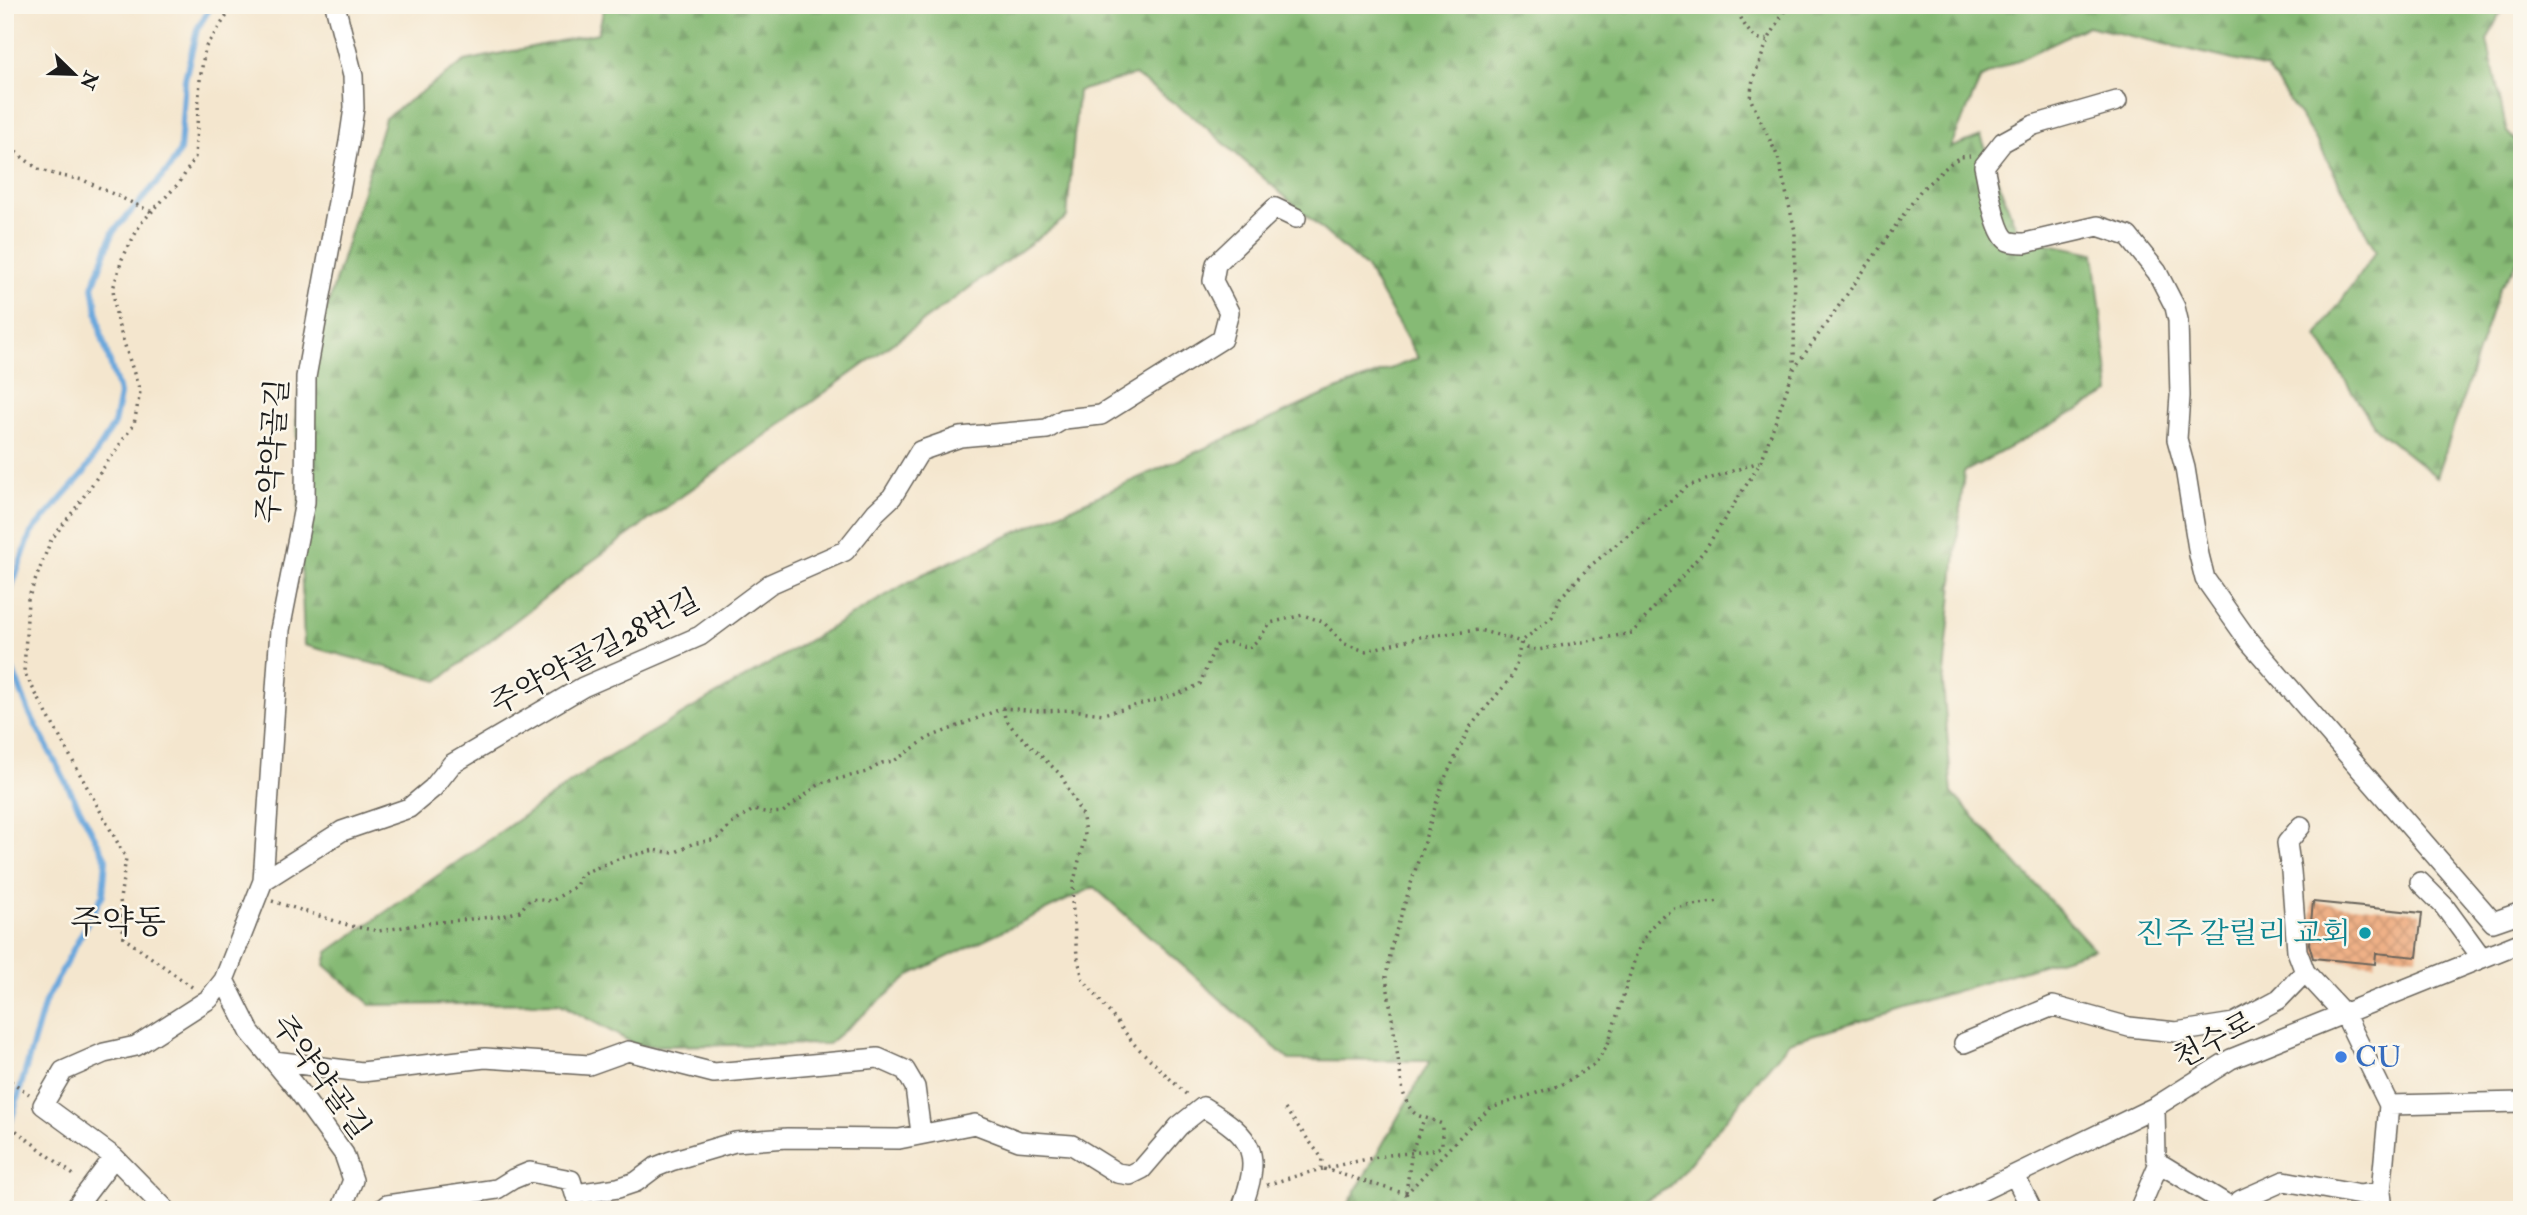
<svg xmlns="http://www.w3.org/2000/svg" width="2527" height="1215" font-family="'IM FELL Double Pica','Noto Serif KR',serif">
	<style>
		.forest { fill: url(#forest-firs); stroke: #516b48; stroke-width: 2 }
		.lines { fill: none; stroke-linecap: round; stroke-linejoin: round }
		.stream { stroke: #6aa7dc; stroke-width: 6 }
		.building { fill: url(#building-cross-hatch) }
		.minor-casing { stroke: #68635a; stroke-width: 22 }
		.path { stroke: #68635a; stroke-width: 3.5; stroke-dasharray: 2 5; stroke-linecap: butt }
		.minor { stroke: #fff; stroke-width: 19 }
		.culture-dot { fill: #0f9aa8; stroke: #fbf7ec; stroke-width: 2.5 }
		.shop-dot { fill: #3f7fe0; stroke: #fbf7ec; stroke-width: 2.5 }
		.labels { text-anchor: middle; dominant-baseline: central; stroke-width: 5; stroke-linejoin: round; paint-order: stroke }
		.street-label { font-size: 30px; fill: #1c1c1c; stroke: #fbf7ec }
		.culture-label { font-size: 30px; fill: #0d838f; stroke: #fbf7ec; text-anchor: end }
		.shop-label { font-size: 30px; fill: #366cbe; stroke: #fbf7ec; text-anchor: start }
		.quarter-label { font-size: 33px; fill: #1c1c1c; stroke: #fbf7ec }
	</style>
	<defs>
		<pattern id="forest-firs" width="22" height="20" patternUnits="userSpaceOnUse" patternTransform="scale(1.75)"><rect width="22" height="20" fill="#86ba75"/><path d="M5 1l3.5 6h-7zM16 11l3.5 6h-7z" fill="#739f65"/></pattern>
		<pattern id="building-cross-hatch" width="8" height="8" patternUnits="userSpaceOnUse" patternTransform="scale(1.75)"><rect width="8" height="8" fill="#efb187"/><path d="M0 0l8 8M0 8l8-8" fill="none" stroke="#cc9874"/></pattern>
	</defs>
	<rect width="100%" height="100%" fill="#fbf7ec"/>
	<filter id="ink" filterUnits="userSpaceOnUse"><feTurbulence type="fractalNoise" baseFrequency=".0143" numOctaves="2"/><feDisplacementMap in="SourceGraphic" scale="14" xChannelSelector="R" yChannelSelector="G"/><feConvolveMatrix kernelMatrix="1 2 1 2 8 2 1 2 1" color-interpolation-filters="sRGB"/></filter>
	<filter id="wash" filterUnits="userSpaceOnUse"><feTurbulence type="fractalNoise" baseFrequency=".00686" numOctaves="4" result="noise"/><feDisplacementMap in="SourceGraphic" scale="28" xChannelSelector="R" yChannelSelector="G"/><feGaussianBlur stdDeviation="1.57" result="paint"/><feColorMatrix in="noise" values="0 0 0 0 0 0 0 0 0 0 0 0 0 0 0 0 0 1.4 0 .05"/><feComposite in="paint" operator="in"/></filter>
	<g filter="url(#wash)">
		<rect width="100%" height="100%" fill="#f4e6ce"/>
		<path class="forest" d="M605 5H2504L2487 40 2507 132 2522 148V255L2499 289 2437 477 2376 429 2317 336 2376 251 2318 143 2267 68 2088 26 1981 78 1950 148 1981 136 2020 238 2094 253 2110 393 1964 472 1943 684 1952 793 2094 949 1789 1042 1670 1187 1627 1210H1345L1430 1061 1289 1060 1094 887 912 974 828 1044 638 1046 559 1003 371 1005 325 965 328 952 602 761 921 575 1326 394 1418 358 1367 269 1200 122 1135 75 1078 91 1067 217 584 567 438 681 304 645 296 410 385 118 465 61 598 33Z"/>
		<g class="lines">
			<path class="stream" d="M5 1142 45 1002 103 894 106 859 29 712 7 655 10 591 31 533 84 473 114 424 120 395 101 334 93 286 113 232 170 168 180 150 185 79 197 29 212 5"/>
		</g>
		<g id="blocks">
			<path class="building" d="M2313 902 2422 913 2417 957 2376 953 2375 964 2313 958 2309 944Z"/>
		</g>
	</g>
	<g filter="url(#ink)">
		<use href="#blocks" fill-opacity="0" stroke="#68635a" stroke-width="2"/>
		<g class="lines">
			<g class="minor-casing">
				<path id="minor" d="M2117 101 2034 125 2003 142 1984 166C1988 182 1994 232 2008 241 2013 243 2019 243 2025 243L2098 226 2128 236 2157 272 2175 307 2178 320 2180 396 2177 439 2185 468 2199 555 2205 579 2248 640 2493 922 2522 912
					M2301 826 2287 843 2291 871 2297 951 2305 972 2345 1015 2389 1105 2381 1192 2383 1210
					M263 881 342 831 409 808 433 788 452 764 583 687 700 636 770 584 845 551 876 512 892 497 920 451 960 437 1047 429 1064 419 1101 415 1222 339 1229 312 1213 281 1216 264 1275 208 1296 218
					M2420 882 2444 906 2482 958
					M224 980 250 1032 297 1089 344 1154 353 1180 341 1210
					M1964 1043 2053 1006 2129 1027 2176 1032 2234 1023 2279 999 2305 972
					M274 1061 362 1072 485 1058 589 1065 628 1051 714 1073 878 1058 905 1070 915 1087 921 1133
					M2389 1105 2522 1102
					M2159 1163 2231 1207 2229 1210
					M2015 1176 2032 1210
					M2231 1207 2241 1200 2284 1181 2360 1195 2381 1192
					M74 1210 114 1157
					M166 1210 114 1157 43 1105 63 1071 104 1053 136 1046 209 999 224 980 263 881 280 630 305 502 306 377 349 142 354 108 353 76 335 5
					M381 1210 387 1205 497 1189 513 1179 530 1172 571 1180 575 1194 618 1188 636 1182 656 1167 671 1161 735 1142 787 1138 899 1139 975 1124 1019 1141 1072 1145 1117 1173 1130 1175 1142 1169 1179 1126 1203 1107C1255 1138 1262 1153 1241 1210
					M1942 1210 2155 1107 2231 1059 2522 942
					M2139 1210 2159 1163 2156 1158 2155 1107"/>
			</g>
			<path class="path" d="M1735 5C1742 20 1750 43 1768 39
				M1788 5 1768 40 1753 79 1750 98 1778 157 1795 231 1794 366
				M5 126 17 153 38 169 57 175 83 180 152 212
				M1003 708 1005 718 1014 730 1061 775 1083 817 1085 836 1074 881 1072 901 1077 955 1083 979 1135 1045 1188 1096
				M272 901 351 926 379 931 428 923 503 916 520 911 530 899 552 901 576 886 581 874 618 859 654 850 674 853 692 844 717 839 733 823 753 810 771 813 783 812 821 783 867 772 882 763 894 761 928 738 1003 708 1039 711 1072 710 1103 714 1161 699 1186 691 1200 684 1215 646 1227 642 1249 648 1259 639 1270 623 1303 615 1323 622 1345 644 1365 651 1420 637 1479 630 1512 639 1521 642 1527 648 1538 650 1632 633 1704 551 1761 462 1794 369 1921 190 1951 163 1960 157 1970 156
				M192 987 124 938 120 899 126 858 24 672 28 599 51 540 75 509 134 424 140 392 117 321 113 289 122 259 141 223 180 182 195 157 200 80 205 48 234 5
				M5 1077 29 1094
				M1285 1109 1322 1158 1321 1168
				M5 1122 75 1176
				M1324 1169 1406 1194
				M1267 1185C1309 1171 1346 1163 1389 1155 1403 1153 1431 1153 1442 1146V1124C1419 1113 1413 1122 1403 1092L1386 977 1392 944 1443 782 1470 727 1510 679 1516 666 1521 642 1552 617 1560 598 1590 566 1688 486 1759 462
				M1406 1192 1412 1151 1424 1119
				M1406 1194 1472 1124 1491 1108 1561 1085 1595 1064 1608 1044 1637 952 1650 928 1664 914 1674 908 1719 901
				M102 1200 111 1210"/>
			<use href="#minor" class="minor"/>
		</g>
	</g>
	<circle class="culture-dot" cx="2365" cy="933" r="7"/>
	<circle class="shop-dot" cx="2341" cy="1057" r="7"/>
	<g class="labels">
		<g class="street-label">
			<text transform="translate(273 451) rotate(-86)">주약약골길</text>
			<text transform="translate(595 652) rotate(-28)">주약약골길28번길</text>
			<text transform="translate(2214 1040) rotate(-28)">천수로</text>
			<text transform="translate(321 1077) rotate(54)">주약약골길</text>
		</g>
		<g class="culture-label">
			<text x="2351" y="933">진주 갈릴리 교회</text>
		</g>
		<g class="shop-label">
			<text x="2355" y="1057">CU</text>
		</g>
		<g class="quarter-label">
			<text x="118" y="922">주약동</text>
		</g>
	</g>
	<rect width="2527" height="1215" fill="none" stroke="#fbf7ec" stroke-width="28"/>
	<g transform="translate(74 74) rotate(113)" stroke="#fbf7ec" stroke-width="5" paint-order="stroke">
	<path d="M0-5L12 26L0 18L-12 26Z" fill="#1c1c1c"/>
	<text y="-10" font-size="19" font-weight="bold" text-anchor="middle" fill="#1c1c1c">N</text>
	</g>
</svg>
